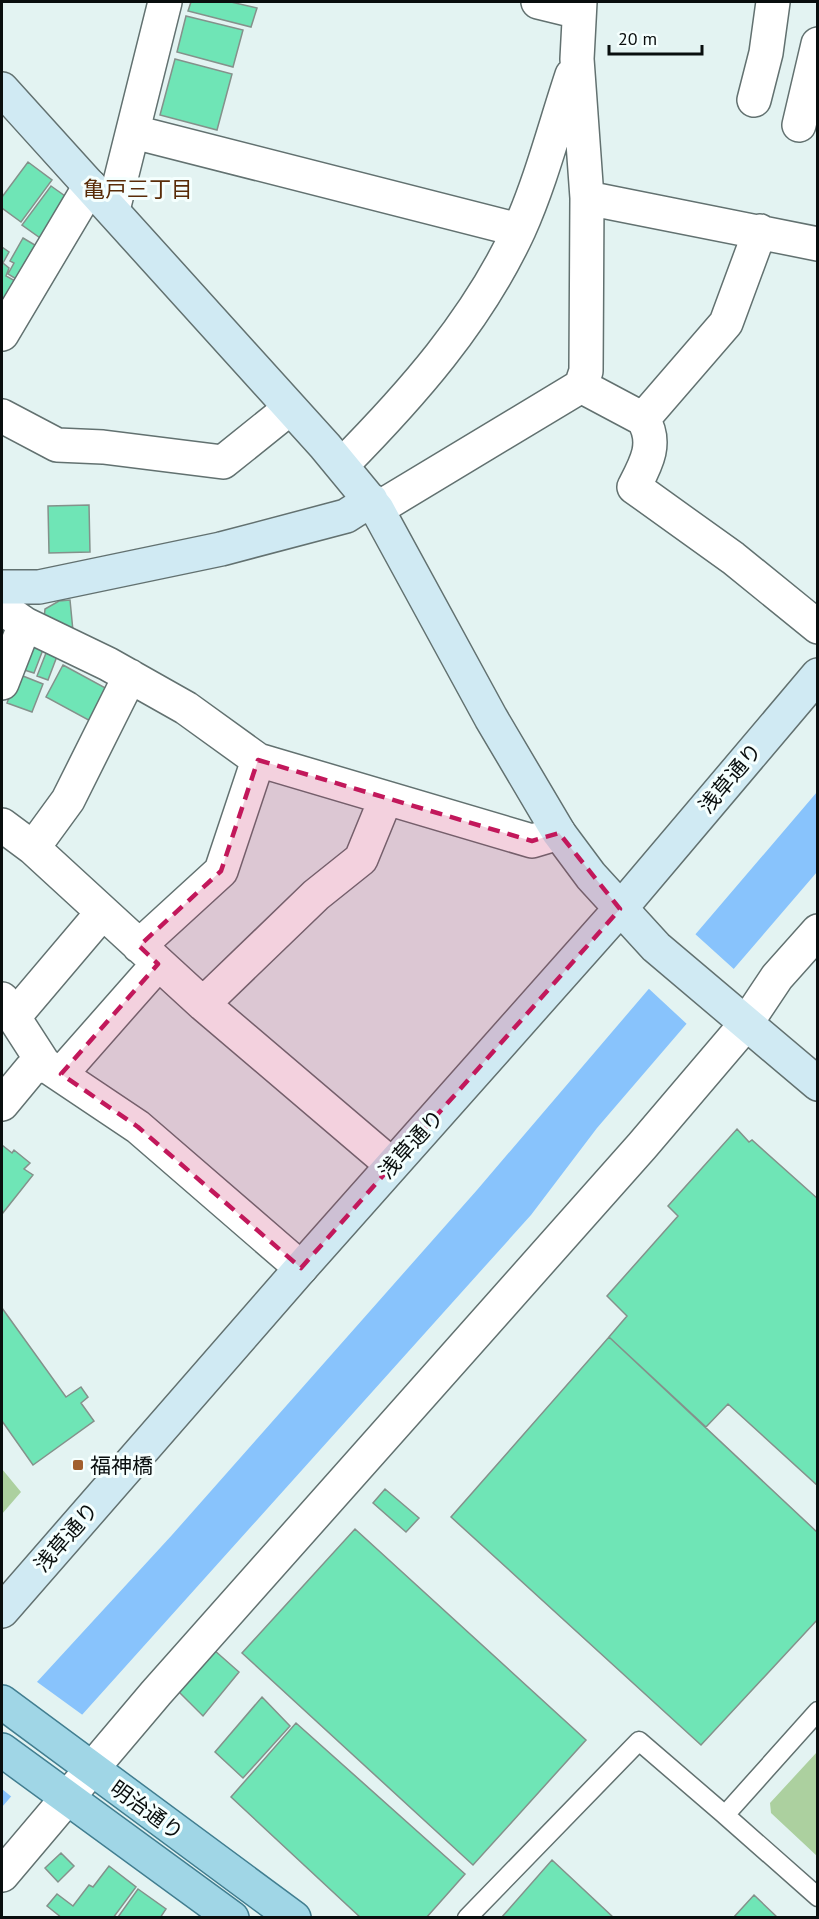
<svg xmlns="http://www.w3.org/2000/svg" width="819" height="1919" font-family="'PT Sans','Noto Sans JP',sans-serif">
	<style>
		.green { fill: #acd09f }
		.water { fill: #88c3fc }
		.pier { fill: #e3f3f2 }
		.building { fill: #6fe5b6; stroke: #84918b; stroke-width: 1.5 }
		.lines { fill: none; stroke-linecap: round; stroke-linejoin: round }
		.lane-casing { stroke: #627170; stroke-width: 21 }
		.street-casing { stroke: #627170; stroke-width: 36 }
		.secondary-casing { stroke: #627170; stroke-width: 36 }
		.primary-casing { stroke: #427e90; stroke-width: 36 }
		.lane { stroke: #fff; stroke-width: 18 }
		.street { stroke: #fff; stroke-width: 33 }
		.secondary { stroke: #d0eaf3; stroke-width: 33 }
		.primary { stroke: #a0d6e6; stroke-width: 33 }
		.marked { fill: #c2185b; fill-opacity: 0.2; stroke: #c2185b; stroke-width: 4.5; stroke-dasharray: 12 8; stroke-linejoin: round }
		.poi-dot { fill: #a15f2d; stroke: #f5fffe; stroke-width: 2 }
		.labels { text-anchor: middle; dominant-baseline: central; stroke-width: 6; stroke-linejoin: round; paint-order: stroke }
		.street-label { font-size: 21px; fill: #090e0e; stroke: #f5fffe }
		.poi-label { font-size: 21px; fill: #090e0e; stroke: #f5fffe; text-anchor: start }
		.neighbourhood-label { font-size: 22px; fill: #592c08; stroke: #f5fffe }
	</style>
	<rect width="100%" height="100%" fill="#e3f3f2"/>
	<path class="green" d="M2 1469 21 1492 2 1514Z
		M817 1752V1856L771 1813 770 1803Z"/>
	<path class="water" d="M817 792V872L597 1128 531 1215 81 1716 2 1807V1720L172 1535 477 1190Z"/>
	<path class="pier" d="M694 933 736 971 689 1026 647 987Z
		M33 1679 84 1716 13 1798 2 1789V1715Z"/>
	<path class="building" d="M191 2H231L257 8 251 27 188 11Z
		M186 16 243 30 233 67 177 52Z
		M175 59 232 74 217 130 160 115Z
		M28 162 52 180 21 222 2 208V197Z
		M51 186 72 201 43 240 22 225Z
		M23 238 40 248 21 282 8 274 14 263 10 261Z
		M2 247 9 252 3 263 9 268 6 276 17 282 2 309Z
		M89 505 90 552 49 553 48 506Z
		M70 600 73 631 44 619 45 609 59 601Z
		M31 642 44 647 34 673 21 669Z
		M48 648 59 651 48 680 37 676Z
		M63 665 111 691 94 723 46 697Z
		M18 674 43 684 32 712 7 703Z
		M737 1129 749 1142 752 1140 818 1199V1486L728 1404 706 1427 609 1337 627 1316 607 1296 678 1216 668 1206Z
		M2 1145 12 1153 14 1150 30 1163 24 1169 33 1175 2 1214Z
		M2 1308 66 1397 81 1387 88 1397 81 1403 94 1421 33 1465 2 1421Z
		M609 1337 818 1533V1619L701 1745 451 1517Z
		M385 1489 419 1518 406 1532 373 1503Z
		M355 1529 586 1740 473 1865 242 1653Z
		M214 1650 239 1672 203 1716 177 1690Z
		M262 1697 290 1726 243 1778 215 1752Z
		M296 1723 465 1874 426 1918H361L231 1797Z
		M61 1853 74 1866 58 1882 45 1868Z
		M552 1860 614 1918H501Z
		M109 1866 136 1887 113 1918H62L47 1906 57 1894 73 1906 89 1885 93 1887Z
		M138 1889 166 1909 160 1918 118 1917Z
		M754 1895 778 1918H733Z"/>
	<g class="lines">
		<g class="lane-casing">
			<path id="lane" d="M818 1711 725 1815 818 1897
				M467 1918 639 1741 725 1815"/>
		</g>
		<g class="street-casing">
			<path id="street" d="M538 2 579 12
				M754 100 766 53 773 2
				M799 125 818 44
				M134 132 519 230
				M587 198 818 244
				M113 210 165 2
				M2 334 90 186
				M581 386 643 419 726 323 760 231
				M2 416 57 445 103 447 223 462 289 409
				M643 419C658 443 646 464 634 487L733 558 818 627
				M342 465C411 395 477 321 519 230 541 181 555 126 572 75
				M377 509 581 386 586 371 587 198 577 59 580 2
				M2 608 25 624 108 664 186 708 258 760 532 841 559 833
				M2 683 25 624
				M2 825 33 848 203 1004 392 1165
				M33 848 68 800 130 676
				M139 946 221 871 258 760
				M2 999 44 1064 138 1127 301 1268
				M203 1004 316 895 361 859 386 798
				M13 1018 102 913
				M61 1074 158 964
				M2 1104 31 1069 44 1064
				M2 1875 156 1693 642 1146 745 1025 777 977 818 931"/>
		</g>
		<g class="secondary-casing">
			<path id="secondary" d="M2 89 325 446 377 509 491 718 559 833 591 876 656 947 818 1084
				M2 587H39L221 549 346 516 371 500
				M2 1611 301 1268 620 909 818 675"/>
		</g>
		<g class="primary-casing">
			<path id="primary" d="M2 1702 294 1918
				M2 1750 232 1918"/>
		</g>
		<use href="#lane" class="lane"/>
		<use href="#street" class="street"/>
		<use href="#secondary" class="secondary"/>
		<use href="#primary" class="primary"/>
	</g>
	<path class="marked" d="M258 760 532 841 559 833 620 909 301 1268 138 1127 61 1074 158 964 139 946 221 871Z"/>
	<rect class="poi-dot" x="72" y="1459" width="12" height="12" rx="3"/>
	<g class="labels">
		<g class="street-label">
			<text transform="translate(730 778) rotate(-50)">浅草通り</text>
			<text transform="translate(411 1144) rotate(-48)">浅草通り</text>
			<text transform="translate(66 1537) rotate(-49)">浅草通り</text>
			<text transform="translate(147 1810) rotate(36)">明治通り</text>
		</g>
		<g class="poi-label">
			<text x="90" y="1465">福神橋</text>
		</g>
		<g class="neighbourhood-label">
			<text x="138" y="189">亀戸三丁目</text>
		</g>
	</g>
	<rect width="819" height="1919" fill="none" stroke="#090e0e" stroke-width="6"/>
	<path d="M609 45v9h93v-9" fill="none" stroke="#090e0e" stroke-width="3"/>
	<text x="618" y="45" font-size="18" fill="#090e0e" stroke="#f5fffe" stroke-width="4.5" paint-order="stroke">20 m</text>
</svg>
